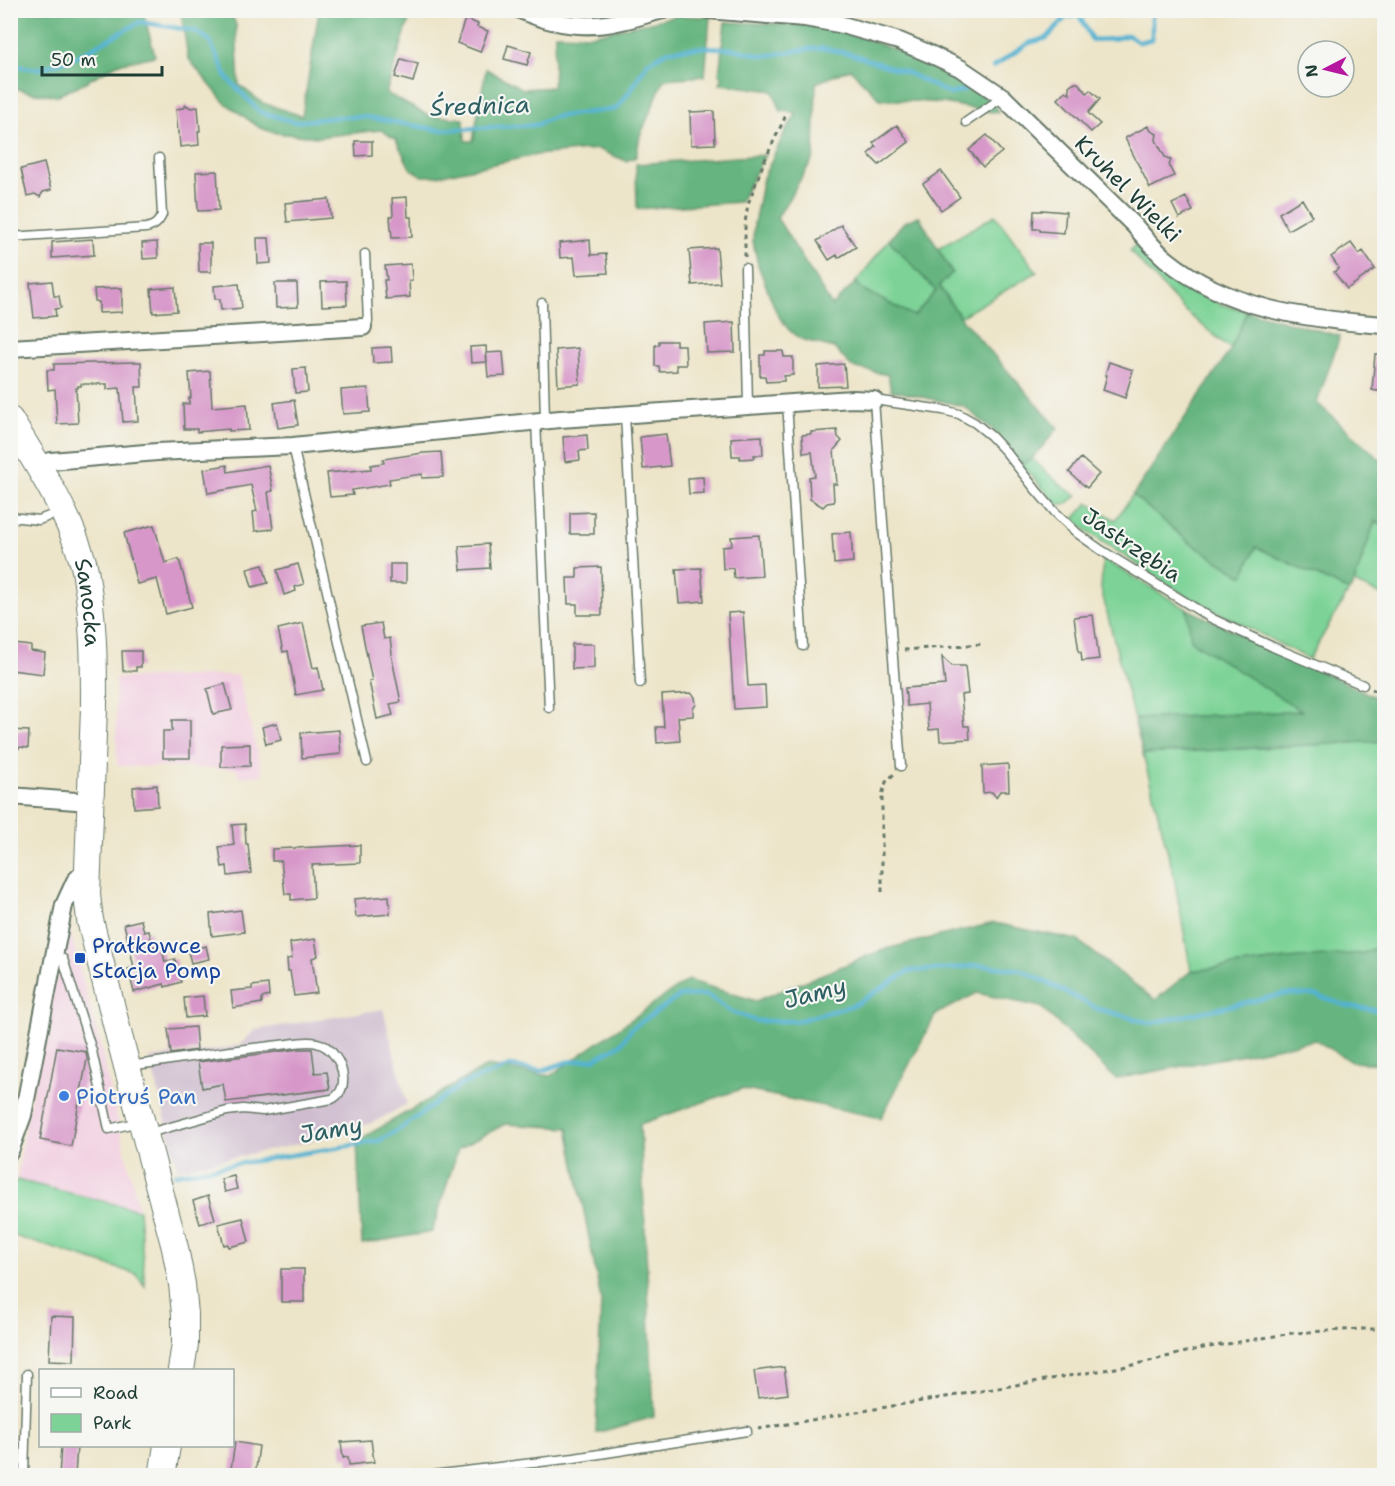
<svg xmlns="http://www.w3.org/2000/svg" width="1395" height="1486" font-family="'Shantell Sans',sans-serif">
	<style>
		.built { fill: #f2cfe1 }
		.industrial { fill: #cfbdcf }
		.green { fill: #7dd397; stroke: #4e8866; stroke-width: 1.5 }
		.forest { fill: #66b580; stroke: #42795a; stroke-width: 1.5 }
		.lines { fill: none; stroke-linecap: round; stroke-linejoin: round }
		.stream { stroke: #52b2d1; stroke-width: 4.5 }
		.building { fill: #d797c9 }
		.service-casing { stroke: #677868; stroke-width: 11 }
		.minor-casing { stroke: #677868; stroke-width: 20 }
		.primary-casing { stroke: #677868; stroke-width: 28 }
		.path { stroke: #677868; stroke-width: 3; stroke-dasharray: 4.5 4.5; stroke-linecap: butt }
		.service { stroke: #fff; stroke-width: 8 }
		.minor { stroke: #fff; stroke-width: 16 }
		.primary { stroke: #fff; stroke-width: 26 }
		.transit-dot { fill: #1a4fb4; stroke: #f6f6f2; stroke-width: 2 }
		.shop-dot { fill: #3f7fe0; stroke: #f6f6f2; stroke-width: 2 }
		.labels { text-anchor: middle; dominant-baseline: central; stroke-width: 4.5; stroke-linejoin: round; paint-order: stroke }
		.street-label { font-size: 22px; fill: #1f3d34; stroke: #f6f6f2 }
		.transit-label { font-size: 22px; fill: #164399; stroke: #f6f6f2; text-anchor: start }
		.shop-label { font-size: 22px; fill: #366cbe; stroke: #f6f6f2; text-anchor: start }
		.water-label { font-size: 24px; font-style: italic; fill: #2e6063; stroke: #f6f6f2 }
	</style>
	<rect width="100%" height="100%" fill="#f6f6f2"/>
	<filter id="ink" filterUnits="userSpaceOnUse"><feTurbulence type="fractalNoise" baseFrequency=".0167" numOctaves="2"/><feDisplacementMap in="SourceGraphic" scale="12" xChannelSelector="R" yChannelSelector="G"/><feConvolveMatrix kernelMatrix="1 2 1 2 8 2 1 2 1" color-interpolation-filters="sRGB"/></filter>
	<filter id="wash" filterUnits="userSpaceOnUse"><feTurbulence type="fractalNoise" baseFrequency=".008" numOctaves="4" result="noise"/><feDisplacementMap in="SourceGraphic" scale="24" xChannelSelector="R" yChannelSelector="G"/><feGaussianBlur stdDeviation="1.35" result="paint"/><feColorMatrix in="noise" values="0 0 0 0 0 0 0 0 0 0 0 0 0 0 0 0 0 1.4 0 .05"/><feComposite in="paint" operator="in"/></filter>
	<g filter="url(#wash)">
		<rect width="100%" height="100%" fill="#ede5c9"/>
		<path class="built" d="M238 675 263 775 238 777 237 769 117 766 115 678Z
			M69 928 100 1044 139 1210 17 1180 24 1130 66 929Z"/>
		<path class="industrial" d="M383 1009 407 1104 372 1123 307 1142 178 1169 150 1058 215 1050 240 1045 255 1030Z"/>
		<path class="green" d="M995 215 1037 272 960 317 939 286 952 273 938 249Z
			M889 240 936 291 914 316 863 290 856 282Z
			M1138 243 1219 304 1247 311 1231 349 1185 311 1130 251Z
			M1032 459 1063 487 1077 496 1066 504H1057L1022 465Z
			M1133 495 1190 543 1242 575 1256 547 1349 591 1309 659 1183 594 1089 533 1074 519 1088 503 1115 520Z
			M1375 521 1384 525V596L1354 583Z
			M1103 559 1187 609 1192 641 1303 711 1134 719 1101 589Z
			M1384 741V944L1365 953 1288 959 1191 971 1174 877 1143 754Z
			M17 1180 139 1210 145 1286 136 1274 11 1235V1187Z"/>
		<path class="forest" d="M10 11H143L155 56 117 64 82 84 56 96 29 92 11 87Z
			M181 11H230L236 25 239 85 263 103 302 116 319 11H412L386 93 427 115 464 119 465 141H473L486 69 523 89 553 87 555 34 591 35 676 16 710 17 705 76 664 79 640 136 636 157 626 161 598 149 536 155 437 176H422L410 168 396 140 381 130 318 137 276 133 260 128 224 102 188 58Z
			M725 22 831 26 960 74 990 93 998 113 943 103 880 99 850 69 816 83 814 157 777 218 832 306 856 282 863 290 914 316 936 291 889 240 904 222 919 216 952 273 939 286 960 317 1058 428 1032 459 1022 465 993 430 963 406 891 390 888 375 852 367 834 348 801 339 789 330 777 314 758 265 753 241 754 224 763 178 785 132 797 113 781 111 773 91 720 84 723 76 719 75Z
			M765 155 740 202 637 209 636 164Z
			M1247 311 1340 336 1317 403 1383 462H1384V525L1375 521 1354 583 1349 591 1256 547 1243 576 1190 543 1133 495 1231 349Z
			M1187 609 1384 701V741L1143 754 1134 719 1302 711 1191 641Z
			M994 923 1077 940 1155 1000 1191 971 1288 959 1364 953 1384 944V1064L1351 1062 1316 1040 1116 1079 1041 1007 977 993 936 1014 881 1118 741 1089 640 1124 654 1417 596 1433 601 1300 568 1128 505 1124 458 1149 432 1232 362 1244 357 1141 487 1066 550 1076 688 980 756 1001 885 949Z"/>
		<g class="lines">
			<path class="stream" d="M10 65 38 69 72 59 140 22 195 31 209 40 228 79 260 112 295 122 338 117H365L439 130 536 125 554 117 616 109 630 91 648 62 670 50 706 47 734 49 764 56 808 49 822 48 851 54 908 73 950 94 965 90
				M993 67 1029 43 1047 38 1065 18 1079 15 1092 40 1113 39 1128 35 1139 42 1152 39V16L1158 10
				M175 1174 378 1141 400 1129 461 1085 510 1066 541 1071 567 1062 594 1059 620 1045 632 1028 680 996 707 995 730 1011 756 1021H797L854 1005 909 971 947 969 980 965 1022 970 1098 1009 1151 1023 1285 994 1316 995 1347 1006 1384 1011"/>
		</g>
		<g id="blocks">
			<path class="building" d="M465 19 478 24 477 27 488 31 480 52 457 43Z
				M508 45 531 52 527 65 504 59Z
				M401 59 418 64 413 82 395 77Z
				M1073 83H1078L1087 93 1090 90 1100 99 1088 113 1100 124 1091 132 1058 99 1066 91 1070 94 1069 86Z
				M186 105 191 108 198 107 200 131H198L199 145 180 147 179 132 178 133 176 109 184 108Z
				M714 111 715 144 691 145 690 112Z
				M897 125 909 142 879 165 868 154 876 147 873 143Z
				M1148 126 1151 131 1157 134 1156 140 1165 157 1171 160 1169 166 1174 176 1150 188 1125 138Z
				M987 135 1002 152 983 167 969 150Z
				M355 141H372V155L356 156Z
				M44 163 51 190 43 192 40 197 35 194 27 196 21 169Z
				M217 171 219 210 198 211 196 172Z
				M941 171 960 197 941 210 923 184Z
				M407 197 408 217H411L412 237 392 238 390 217 393 216 392 198Z
				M1186 197 1193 211 1179 218 1172 204Z
				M329 199 331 218 287 222 285 203Z
				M1302 199 1312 216 1288 230 1279 213Z
				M1042 210 1066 212 1064 233 1040 231V229H1033L1034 211H1042Z
				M841 225 856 247 838 258 837 255 829 260 817 241Z
				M257 238H269L271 263 258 264Z
				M93 239 94 255 52 258V242Z
				M590 240 591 255 606 254 608 273 576 275 574 257 560 258 559 243Z
				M157 242 158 258 143 259 142 243Z
				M198 243H211V272H199Z
				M1351 243 1359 254 1363 251 1375 269 1347 289 1334 272 1339 268 1331 257Z
				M717 248 720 283 692 285 689 250Z
				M411 264 412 281H409L410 297 386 299 384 280H387L385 266Z
				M52 281 54 296H59L61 308 55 309 56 316 34 318 30 283Z
				M346 281 347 305 322 306 321 282Z
				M275 283H297L298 307 276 308Z
				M239 284 242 308 221 310 220 299H215L214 286Z
				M175 287 177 311 153 313 151 289Z
				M122 288V312L99 313V302L95 301 94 289Z
				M734 322 735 352 707 353 705 324Z
				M659 341H676V345H685L686 365H676L677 371 660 372 659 366H655V345H659Z
				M486 346 487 362 471 363 470 347Z
				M391 347 392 362 373 363 372 348Z
				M578 348 580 384 558 386 556 350Z
				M765 351H783L784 357H793V375L784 376V381L766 382 765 376H760V355H765Z
				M503 352 505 376 488 377 486 353Z
				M1375 354H1384V392L1372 390Z
				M136 362H141L142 387H136L138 421 123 422 120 388 107 389V384H81V386H78V388H76L78 423 57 424 55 389 48 390 47 370H54V364Z
				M1109 362 1133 370 1125 398 1103 390 1107 375H1105Z
				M844 364 846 386 818 387V366Z
				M306 368 308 392 295 393 293 369Z
				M210 371 212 407 247 404 249 430 229 431V429L197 432V429H184L183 404H189V398H191L189 373Z
				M368 388 370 412 343 414 341 390Z
				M294 400 298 425 278 428 274 403Z
				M837 430 838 437 842 441 834 450 837 484H833L834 502 827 503 823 507 810 499 809 477 815 476 812 452 803 453 802 435 811 434V432Z
				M666 434 670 466 643 469 640 437Z
				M587 435 588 450 579 451 580 460 565 462 563 437Z
				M762 436 763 455H754L755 458 740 459V456H732L731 438Z
				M441 452 443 477 422 478V474L389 479 390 484 352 490 353 495 330 497 327 473 371 469V465L384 463 383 459 423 453Z
				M1081 458 1099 474 1087 488 1069 472Z
				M227 465 228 472 268 465 273 491 268 492 273 529 255 531 253 512 257 511 251 485 208 493 204 469Z
				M703 477 704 493 689 494 688 478Z
				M594 512V534H570V513Z
				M154 525 165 563 179 559 192 607 166 614 157 579 137 584 124 533Z
				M851 532 853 562 834 564 832 534Z
				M759 535 762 576 734 578 733 568 723 569 722 547 732 546 731 537Z
				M488 544 490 568 461 570 459 546Z
				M298 564 304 584 295 587 296 591 284 595 277 570Z
				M390 564H406V583H390Z
				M263 565 268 583 252 587 247 569Z
				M601 567 602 615H577V604H568L567 578H577V568Z
				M701 568 704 601 679 603 676 569Z
				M743 612 748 686 765 685 766 707 734 709 728 613Z
				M1093 615 1099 659 1082 661 1081 652H1079L1074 617Z
				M303 623 313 668 318 667 323 690 296 695 288 651 283 652 278 629Z
				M381 623 384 639 390 638 392 654H391L401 702 390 704 393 715 377 719 369 681H372L361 626Z
				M14 644 31 646V651L45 653 43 674 11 670Z
				M572 644H594V668L572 669Z
				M122 651H141V667H136V671H123Z
				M942 657 952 666H965L968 694 961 695 964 726H969L970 739 940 741 939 729 929 730 927 704 907 706 905 688 945 685Z
				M225 684 232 710 213 714 207 689Z
				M691 693 695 697 696 705 693 708V716L678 717 680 741 657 743 656 727H664L662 695Z
				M172 720H190V758H163V731H172Z
				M277 723 281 740 266 744 262 727Z
				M10 730 29 731 28 748 20 747 10 759Z
				M339 730 341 754 302 758 301 733Z
				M250 744V766L221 767V745Z
				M1008 764 1009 791H1000L996 797 992 792 983 793 982 766Z
				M157 785 158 806 134 808 133 787Z
				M245 824 246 844H248L251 873 228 876 227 866 222 867 219 847 234 845 232 825Z
				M360 845V863L312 865 314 898 291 900V894H285L281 861H272V849Z
				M389 896 390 914 356 917 354 899Z
				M241 910 244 932 212 936 210 914Z
				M141 920 144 932 149 931 153 947 161 945 165 962 175 959 181 982 165 987 164 984 134 992 128 969 134 967 124 924Z
				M315 939 318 956 312 958 317 993 294 996 290 971H288L287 959 292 958 290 943Z
				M206 946 209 959 191 963 188 951Z
				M268 984 269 996 262 998V1003L233 1008 231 991 252 989V986Z
				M203 996 205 1016 186 1018 184 998Z
				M195 1027 197 1050 171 1054 168 1029Z
				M57 1047 86 1052 87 1059 71 1146 40 1140Z
				M299 1049H312L315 1073 327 1072 330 1089 226 1102 223 1084 202 1088 198 1062Z
				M234 1176 237 1189 225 1192 221 1179Z
				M208 1196 215 1219 200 1224 193 1201Z
				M243 1218 249 1242 229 1247 228 1244 224 1245 218 1224Z
				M281 1269H304V1302H281Z
				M51 1316 75 1317 74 1361 49 1360Z
				M784 1367 788 1394 758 1398 754 1371Z
				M371 1440 374 1462 349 1465 348 1457 343 1458 341 1442Z
				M235 1442 259 1446 255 1476H230Z
				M61 1446H77L75 1476H59Z"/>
		</g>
	</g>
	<g filter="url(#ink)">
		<use href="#blocks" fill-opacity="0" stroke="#677868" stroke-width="1.5"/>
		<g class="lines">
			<g class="service-casing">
				<path id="service" d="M966 122 1003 97
					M10 237 146 228C155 226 158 223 162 215L159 158
					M745 268 748 406
					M542 303 545 420
					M363 327 367 325 368 321 365 254
					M787 403 803 646
					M625 415 640 683
					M536 421 549 708
					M293 446 367 762
					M10 517 39 520 59 512
					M901 766 874 400 943 410 959 414 975 423 991 436 1006 452 1036 490 1054 511 1077 533 1101 550 1211 618 1273 647 1363 685
					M54 955 63 959 92 1051 109 1129 139 1122
					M130 1066C180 1059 230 1050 280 1045 291 1044 306 1040 317 1043 331 1046 342 1063 343 1077 344 1087 340 1095 332 1099L263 1111 243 1109 227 1111 149 1133
					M10 1112 23 1115
					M24 1476 27 1374
					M424 1476 574 1458 747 1431"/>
			</g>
			<g class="minor-casing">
				<path id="minor" d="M520 10C553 25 586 30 622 21 636 18 650 13 664 10
					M708 10 805 18 839 24 899 41 930 54 960 68 1003 97 1134 225C1144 237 1154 249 1166 259 1228 310 1307 319 1384 325
					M10 348 363 327
					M38 465 51 461 157 452 293 446 560 419 807 402 853 399 874 400
					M10 796 89 802
					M10 1151 23 1115 64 905 75 881 87 869"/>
			</g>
			<g class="primary-casing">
				<g id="primary">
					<path id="s1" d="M10 420C38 465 68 511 83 562 86 571 86 580 88 589 94 629 94 668 94 708L87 895 90 920 119 1036 175 1248 182 1284 185 1314V1344L181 1370"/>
					<path d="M162 1476 167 1446"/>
				</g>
			</g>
			<path class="path" d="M745 257V223L748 204 763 164 787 113
				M904 650 982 644
				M1372 689 1384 695
				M882 892V795L886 782 894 774
				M758 1429 1133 1365 1203 1348 1293 1333 1359 1329H1384"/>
			<use href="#service" class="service"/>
			<use href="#minor" class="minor"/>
			<use href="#primary" class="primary"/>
		</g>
	</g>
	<rect class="transit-dot" x="74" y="952" width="12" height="12" rx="3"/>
	<circle class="shop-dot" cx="64" cy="1096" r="6"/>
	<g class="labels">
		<g class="street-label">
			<text transform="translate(1128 189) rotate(45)">Kruhel Wielki</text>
			<text transform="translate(1132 545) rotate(34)">Jastrzębia</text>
			<text stroke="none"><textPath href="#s1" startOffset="201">Sanocka</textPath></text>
		</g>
		<g class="transit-label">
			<text x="92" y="945">Prałkowce<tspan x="92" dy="25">Stacja Pomp</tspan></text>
		</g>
		<g class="shop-label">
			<text x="76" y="1096">Piotruś Pan</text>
		</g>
		<g class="water-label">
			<text transform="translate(480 106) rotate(-2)">Średnica</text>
			<text transform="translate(815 993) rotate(-14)">Jamy</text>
			<text transform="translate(331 1130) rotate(-9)">Jamy</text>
		</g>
	</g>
	<rect width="1395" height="1486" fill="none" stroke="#f6f6f2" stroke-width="36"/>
	<rect x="39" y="1369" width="195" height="78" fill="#f6f6f2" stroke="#a0aca6" stroke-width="1.5"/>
	<rect x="51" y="1388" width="30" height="9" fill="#ffffff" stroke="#a0aca6" stroke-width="1.5"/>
	<text x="93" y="1399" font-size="18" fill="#1f3d34">Road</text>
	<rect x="51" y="1414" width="30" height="18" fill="#7dd397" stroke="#a0aca6" stroke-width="1.5"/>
	<text x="93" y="1429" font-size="18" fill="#1f3d34">Park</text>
	<g transform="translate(1326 69) rotate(263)"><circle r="28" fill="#f6f6f2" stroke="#a0aca6" stroke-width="1.5"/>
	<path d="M0-4.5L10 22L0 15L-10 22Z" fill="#b5179e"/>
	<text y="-9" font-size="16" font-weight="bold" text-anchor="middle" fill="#1f3d34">N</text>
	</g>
	<path d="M42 66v9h120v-9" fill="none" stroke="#1f3d34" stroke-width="3"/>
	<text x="51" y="66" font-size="18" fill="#1f3d34" stroke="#f6f6f2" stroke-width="4.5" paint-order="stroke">50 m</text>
</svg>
